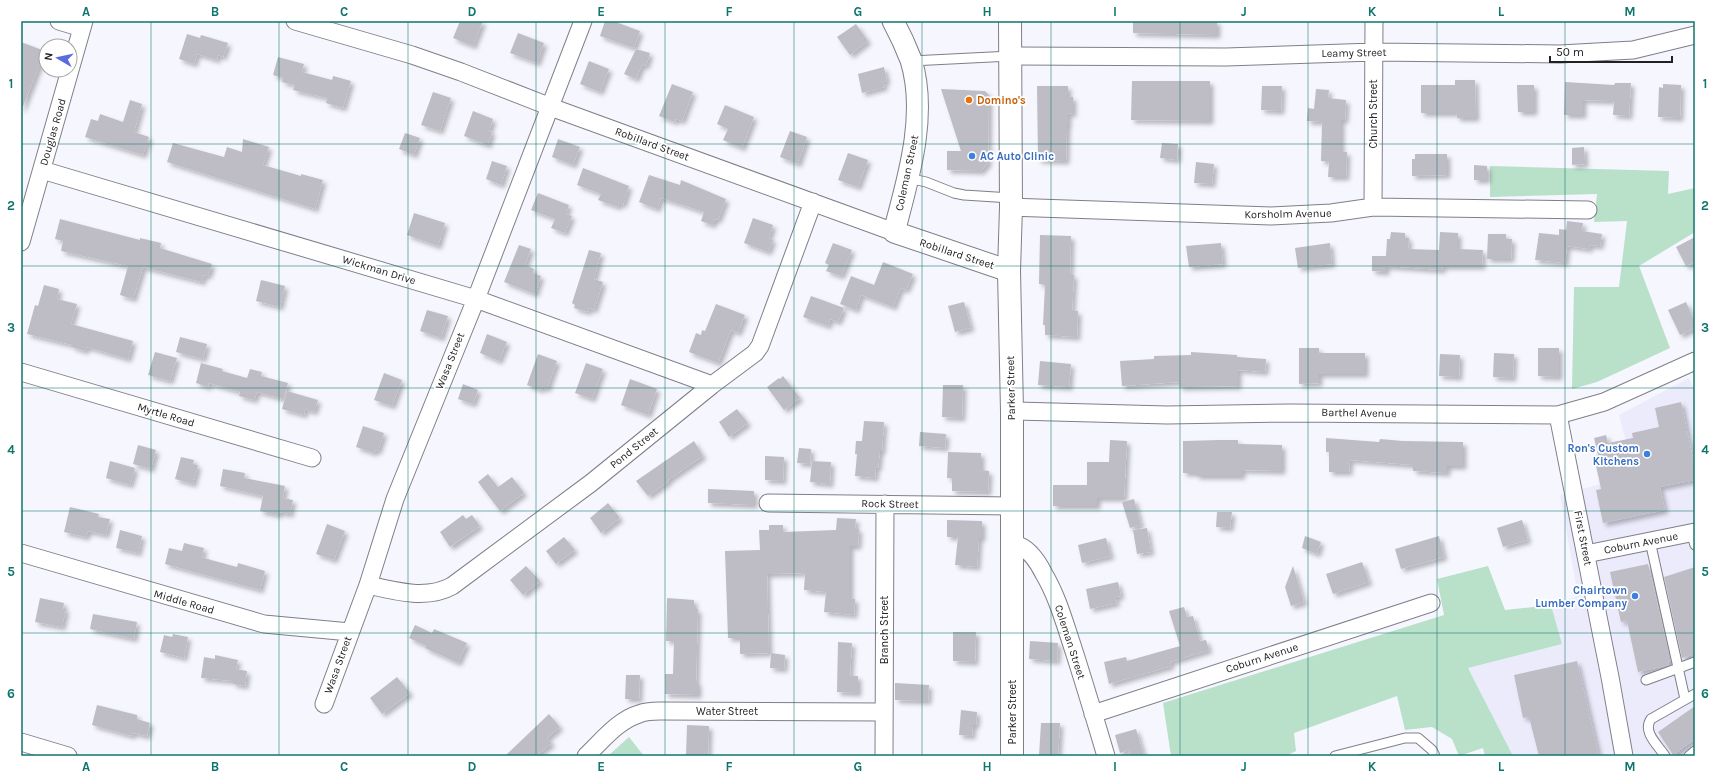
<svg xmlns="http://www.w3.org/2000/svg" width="1716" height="777" font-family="Karla,sans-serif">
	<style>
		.built { fill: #ecebfc }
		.green { fill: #b9e0c9 }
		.building { fill: #bebdc6; filter: url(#shadow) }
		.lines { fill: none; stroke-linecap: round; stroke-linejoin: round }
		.service-casing { stroke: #807f88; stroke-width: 11 }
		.minor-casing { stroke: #807f88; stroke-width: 19 }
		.tertiary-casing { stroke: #807f88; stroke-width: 23 }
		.secondary-casing { stroke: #807f88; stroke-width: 24 }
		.service { stroke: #fff; stroke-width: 9 }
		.minor { stroke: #fff; stroke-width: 17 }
		.tertiary { stroke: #fff; stroke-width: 21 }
		.secondary { stroke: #fff; stroke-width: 22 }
		.grid { fill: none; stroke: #0f766e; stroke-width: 1; stroke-opacity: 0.55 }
		.food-dot { fill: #e8710a; stroke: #fff; stroke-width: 1.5 }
		.shop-dot { fill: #3f7fe0; stroke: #fff; stroke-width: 1.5 }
		.labels { text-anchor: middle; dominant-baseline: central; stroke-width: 3.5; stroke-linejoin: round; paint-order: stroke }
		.street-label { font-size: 11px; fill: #212124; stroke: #fff }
		.food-label { font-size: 11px; font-weight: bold; fill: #c56008; stroke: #fff; text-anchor: start }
		.shop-label { font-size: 11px; font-weight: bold; fill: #366cbe; stroke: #fff; text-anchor: end }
		.neatline { fill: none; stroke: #0f766e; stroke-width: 1.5 }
		.grid-label { font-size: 13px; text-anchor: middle; font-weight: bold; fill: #0f766e }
	</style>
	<defs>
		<filter id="shadow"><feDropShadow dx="3.5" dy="3.5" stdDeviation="2" flood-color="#0004"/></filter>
	</defs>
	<rect width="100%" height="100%" fill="#f6f6fe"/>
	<path class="built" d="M1689 378 1695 392V756H1513L1468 668 1562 644 1551 605 1578 596 1560 495 1635 475 1619 415Z"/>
	<path class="green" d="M1490 166 1669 171 1668 194 1695 188V232L1639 266 1670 348 1597 382 1572 389 1574 287H1619L1627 221 1594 222 1597 194 1490 197Z
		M1488 566 1505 610 1551 605 1562 644 1468 668 1513 756H1485L1483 748 1459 756 1452 739 1432 727 1405 730 1397 696 1294 733 1296 751 1286 756H1171L1163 703 1444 615 1437 579Z
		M629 737 644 756H608Z"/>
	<path class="building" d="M460 21H483L473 46 453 38Z
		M605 21H613L640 31 634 48 600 36Z
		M1133 21H1217V35L1133 33Z
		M856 24 868 41 850 55 837 37Z
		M518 33 544 43 537 63 510 53Z
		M187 34 200 38 201 35 228 43 223 57 218 55 217 60 197 54 194 64 179 59Z
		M21 42 45 51 22 109H21Z
		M636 49 650 53 646 66 642 65 636 79 624 74Z
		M278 57 304 64 302 72 332 80 333 76 351 81 343 108 326 103 327 98 293 90 295 85 282 82 283 78 273 75Z
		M589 61 609 69 600 92 580 84Z
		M884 67 887 81 883 82 885 87 862 93 858 74Z
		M1455 80H1475L1476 118H1457L1456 113H1421V85H1455Z
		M1132 81H1210V121L1131 120Z
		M1565 82 1614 85 1615 83H1631L1629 116 1613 115 1614 101 1583 100V115H1564Z
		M672 84 693 92 682 121 676 119 675 122 659 116Z
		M1663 84 1681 85 1680 118 1658 117 1659 87 1663 88Z
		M1517 85H1534V112H1518Z
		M1037 86H1068V97H1073V114L1068 113V125H1067L1066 161 1038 160Z
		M1262 86H1282L1281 111 1261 110Z
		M941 89 985 91 989 95 988 163 981 171 947 170V151H961Z
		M1316 89 1329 90 1328 98 1346 100 1345 120H1341V152H1347L1346 177H1328L1329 162 1321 161 1322 122 1307 121 1308 108 1314 109Z
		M433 92 451 98 440 131 421 125Z
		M130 100 142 104 134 132 149 137 143 155 85 137 91 119 98 121 100 114 123 122Z
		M725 105 754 117 742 148 723 140 728 129 717 124Z
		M473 111 493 119 489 131 492 132 488 145 464 136Z
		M790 131 807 137 798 164 780 157Z
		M405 133 420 138 414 155 399 149Z
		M243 139 269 147 263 165 301 176V174L323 180 315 209 167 162 173 143 224 157 227 147 242 152Z
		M558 139 580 147 573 165 552 157Z
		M1162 143 1178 144 1177 160 1160 158Z
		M1584 147 1585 164 1572 165V148Z
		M848 153 868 160 858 187 838 180Z
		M1415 154H1447V175L1412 176V159H1415Z
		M492 161 507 166 501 185 486 179Z
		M1196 162 1214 164 1212 184 1194 183Z
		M1474 165 1487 166V180H1474Z
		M583 168 629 186 623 205 619 203 618 207 598 200 601 194 577 185Z
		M649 175 680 185 681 180 726 199 718 220 715 219 712 225 701 221 704 212 661 198 657 209 639 202Z
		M538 193 569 205 566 214 572 216 565 233 551 228 555 219 531 210Z
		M414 213 445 223 438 246 407 235Z
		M753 218 773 225 769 238 773 240 768 252 744 243Z
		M60 219 140 240V238L161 243 160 248 212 264 208 276 204 275 202 282 143 267 133 299 120 295 128 266 61 251 63 241 55 239Z
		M1567 221 1583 223 1582 231 1602 234 1600 246 1590 245 1589 249 1567 246 1565 263 1535 260 1539 233 1559 235V229L1566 230Z
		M1391 232 1405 233V238H1409L1408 249 1439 250 1440 232 1458 233V249L1483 250 1482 266H1443L1442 270 1386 266V272L1372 271V256H1386L1387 239H1390Z
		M1488 234H1506V239H1512L1511 259H1487Z
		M1040 235 1071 236 1070 275H1074L1072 311H1078L1077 337 1045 335V325H1043L1045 285 1039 284Z
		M1695 237V262L1686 266 1676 247Z
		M833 243 852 250 841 276 826 271 829 265 825 263Z
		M1221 243 1223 264 1189 267 1186 246Z
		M1330 243 1332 264 1298 268 1295 248Z
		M519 245 531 249 525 265 534 269 533 273 541 276 535 294 504 282Z
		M589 250 601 253 594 279 603 282 594 310 589 308 588 312 574 308 575 305 572 303Z
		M883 262 913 274 906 290 901 288 893 307 861 295 856 310 840 304 851 276 874 285Z
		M261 280 285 286 280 307 256 301Z
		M44 285 59 289 57 299 77 304 71 324 133 341 128 359 87 347 85 351 72 347V345L27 334 35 305 38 306Z
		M811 296 844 308 838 322 830 319 828 326 803 317Z
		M964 302 971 328 955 332 948 306Z
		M1686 302 1695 322V328L1680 335 1668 310Z
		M716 304 745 315 738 333 731 330 718 363 689 352 696 333 701 335 702 330 705 331Z
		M427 310 448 316 441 338 420 331Z
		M487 334 507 342 499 361 480 353Z
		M180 337 207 344 203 359 176 352Z
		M1299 348H1319V353H1365V374H1319V383L1299 384Z
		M1538 348H1559V377L1538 376Z
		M155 352 177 358 170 381 148 375Z
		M1191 352 1237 355V357L1266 359 1265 372 1238 370V386L1179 387V382L1122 386 1120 361 1154 359V356L1191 355Z
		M1494 353 1514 354 1513 378 1493 377Z
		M538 354 557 361 547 389 542 387 541 390 527 385Z
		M1440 354 1460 355 1459 377 1439 376Z
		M1040 361 1071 364 1069 387 1038 385Z
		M201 363 223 369 222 371 247 378 250 369 262 372 261 376 288 383 284 399 257 392 254 400 239 396 240 392 209 383 208 387 196 383Z
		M586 363 603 369 592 399 575 393Z
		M384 373 402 380 392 406 374 400Z
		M783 376 800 398 784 410 767 387 779 378 780 379Z
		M630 379 657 389 648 415 621 405Z
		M463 384 478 390 473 404 458 399Z
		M943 385H963L962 418 942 417Z
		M287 391 318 400 314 412 305 409 304 415 282 409Z
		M1681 402 1695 469V480L1660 487 1665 510 1603 523 1596 490 1601 489 1594 456 1598 455 1594 438 1606 435 1608 443 1633 438 1632 433 1659 427 1655 408Z
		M737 409 748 423 729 437 719 422Z
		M864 421 884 422 882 451H880L878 468 876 467 875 478 855 476 857 454H855L856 441H862Z
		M363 426 384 433 378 451 375 450 374 453 356 447Z
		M920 432 946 434 945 448 919 446Z
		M1326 438 1379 442 1380 439 1403 441 1463 442V466H1447V473L1413 471V465L1350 460 1349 472H1329V452H1326Z
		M1110 440 1127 441 1124 498H1097V506H1053V485H1087V462H1109Z
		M1220 440H1238V444L1282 445V471L1242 470V476H1196V473H1183V441Z
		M694 441 703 456 668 480 669 481 648 496 636 481Z
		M138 445 156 450 151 469 133 464Z
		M799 448 811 449 810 464 797 463Z
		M948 452 981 453V470L989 471 988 492 952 491V478H947Z
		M765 456 784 457 783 481 765 480Z
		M181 457 194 460 193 464 198 465 193 484 175 479Z
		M110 461 135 468 130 485 106 478Z
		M812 461 831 462 830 484 810 482Z
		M223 469 245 473 244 478 285 486 283 498 293 500 290 514 279 512V515L260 511 263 496 220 486Z
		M488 474 498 487 512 477 524 493 500 511 478 482Z
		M708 489 754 491V505L708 503Z
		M1134 499 1141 525 1130 528 1122 502Z
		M608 503 620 518 601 533 590 518Z
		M70 507 99 514 98 517 110 519 106 535 88 531 86 537 64 532Z
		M1217 512H1232L1230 528 1216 527Z
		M463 515 466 519 472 515 480 526 450 547 440 532Z
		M837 518 856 519 855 529H859L858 546H850V599H855L854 615 824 612 826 592 804 590 805 573 767 574 769 653 740 654V638H728L725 551 760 550 759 530H769V525H783V532L836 530Z
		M947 520 982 521V538H979L977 567 955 565 958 537H947Z
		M1522 520 1528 540 1503 547 1497 528Z
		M327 524 345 531 334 560 316 554Z
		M1147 528 1151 552 1137 554 1133 530Z
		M120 530 142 536 138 553 116 548Z
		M1305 536 1321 542 1317 554 1302 548Z
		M1439 536 1444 557 1401 569 1395 549Z
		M564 537 575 550 556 564 546 551Z
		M1106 538 1111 556 1082 563 1078 545Z
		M184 543 204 548 202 557 211 560 237 567 238 563 265 571 260 590 165 564 169 548 182 551Z
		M1362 562 1369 582 1333 594 1326 574Z
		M1648 564 1671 662H1668L1669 665 1665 666 1638 672 1627 621 1621 622 1610 572Z
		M526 566 540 581 523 595 510 580Z
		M1293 566 1304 602 1291 606 1285 587Z
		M1695 567V654L1682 658 1664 577Z
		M1118 582 1121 596 1115 597 1117 603 1090 609 1086 589Z
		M40 598 64 603 63 609H66L62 627 35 622Z
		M667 598 694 600V609H698L696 682H698V695L665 694V674H673L674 641H666Z
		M1184 607 1187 617 1193 616 1200 641 1206 640 1209 650 1170 662 1171 666 1109 684 1104 662 1126 657 1127 661 1180 646 1169 611Z
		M93 614 137 622 134 639 90 629Z
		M415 625 432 633 434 629 467 643 458 663 425 648 426 646 409 638Z
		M953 632H976L975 662 953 661Z
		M173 634 188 637 184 658 160 652 164 635 172 637Z
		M1030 641 1058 643 1057 661 1029 659Z
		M838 642 852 643 850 676H858V693L837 692Z
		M771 653 785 655 784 669 770 668Z
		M215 655 238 660 236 669 247 671 245 686 233 684V681L201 678 204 657 215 659Z
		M1577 661 1599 756H1539L1529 717 1523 718 1514 675Z
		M626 675H640L639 699H625Z
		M397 677 410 693 382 714 370 698Z
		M895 683 929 685 928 701 895 700Z
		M97 705 137 715V719L150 723 147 736 133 733 132 736 92 725Z
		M1695 706V739L1673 755 1658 732Z
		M961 710 977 712 976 725H973L972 736 959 735Z
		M549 714 560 727 547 738 552 743 536 756H505Z
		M1041 723H1060L1058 756H1039Z
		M687 725 709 726 708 756H686Z
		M1136 729 1144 756H1131L1129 750 1120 753 1115 735Z"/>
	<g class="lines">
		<g class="service-casing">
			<path id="service" d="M911 61 1011 56
				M908 178 926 182 954 193 964 195 1011 198
				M1691 533 1695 545
				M1650 541 1685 699
				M1646 680 1695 662
				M1335 756 1405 738H1418L1432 750 1435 756
				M1665 756C1658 745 1642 732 1651 719L1695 694
				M1689 756 1695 751"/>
		</g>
		<g class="minor-casing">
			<path id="minor" d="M59 21 82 28
				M295 21 412 55 461 72 556 109 894 232
				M1011 56 1226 57 1374 52 1560 54 1633 50 1695 35
				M42 170 476 299 712 385
				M1011 207 1271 216 1331 213 1373 207 1588 210
				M1373 207 1374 21
				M21 242 84 21
				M21 372 312 458
				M1012 411 1167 415 1289 413 1558 415 1604 402 1695 361
				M1558 415 1610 677 1624 756
				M768 503 1012 506
				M1012 544C1027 545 1038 562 1044 574 1057 596 1064 621 1072 645 1084 682 1095 719 1106 756
				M21 553 264 624 350 632
				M1586 554 1695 532
				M368 585C394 591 427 600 452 586L591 483 712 385 755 353 760 346 813 202
				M324 704 368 585 395 499 476 299 583 21
				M1093 714 1431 603
				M21 742 68 756
				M586 756C601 742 618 720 639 714 646 711 653 711 660 711L884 712
				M884 756 885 504"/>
		</g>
		<g class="tertiary-casing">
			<path id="tertiary" d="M893 21C900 34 906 47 911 60 928 115 908 179 894 232L1009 271"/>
		</g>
		<g class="secondary-casing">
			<path id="secondary" d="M1010 21 1011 207 1009 271 1012 411V756"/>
		</g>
		<use href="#service" class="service"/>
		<use href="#minor" class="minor"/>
		<use href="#tertiary" class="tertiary"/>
		<use href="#secondary" class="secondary"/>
	</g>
	<path class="grid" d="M151 21V756M279 21V756M408 21V756M536 21V756M665 21V756M794 21V756M922 21V756M1051 21V756M1180 21V756M1308 21V756M1437 21V756M1565 21V756M21 144H1695M21 266H1695M21 388H1695M21 511H1695M21 633H1695"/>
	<circle class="food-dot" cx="969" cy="100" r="4"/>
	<g class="shop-dot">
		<circle cx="972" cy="156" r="4"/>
		<circle cx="1647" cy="454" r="4"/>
		<circle cx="1635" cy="596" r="4"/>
	</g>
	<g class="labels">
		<g class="street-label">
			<text transform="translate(1354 53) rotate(-1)">Leamy Street</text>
			<text transform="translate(1373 114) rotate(-90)">Church Street</text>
			<text transform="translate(53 132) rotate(-74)">Douglas Road</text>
			<text transform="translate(652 144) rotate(20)">Robillard Street</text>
			<text transform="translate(907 173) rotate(-78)">Coleman Street</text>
			<text transform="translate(1288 214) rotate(-1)">Korsholm Avenue</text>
			<text transform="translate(957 254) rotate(18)">Robillard Street</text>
			<text transform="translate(379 270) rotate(17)">Wickman Drive</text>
			<text transform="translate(450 361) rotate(-68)">Wasa Street</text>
			<text transform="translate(1011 388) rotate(-91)">Parker Street</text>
			<text transform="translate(1359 413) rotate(1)">Barthel Avenue</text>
			<text transform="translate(166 415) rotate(17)">Myrtle Road</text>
			<text transform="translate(634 448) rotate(-39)">Pond Street</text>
			<text transform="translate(890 504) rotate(1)">Rock Street</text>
			<text transform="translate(1583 538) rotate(79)">First Street</text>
			<text transform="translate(1641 543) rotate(-11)">Coburn Avenue</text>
			<text transform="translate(184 602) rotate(16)">Middle Road</text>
			<text transform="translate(884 630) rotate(-90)">Branch Street</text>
			<text transform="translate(1070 642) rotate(72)">Coleman Street</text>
			<text transform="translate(1262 658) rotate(-18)">Coburn Avenue</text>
			<text transform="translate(338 665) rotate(-70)">Wasa Street</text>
			<text x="727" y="711">Water Street</text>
			<text transform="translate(1012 712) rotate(-90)">Parker Street</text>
		</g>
		<g class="food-label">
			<text x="977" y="100">Domino's</text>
		</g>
		<g class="shop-label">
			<text x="980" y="156" text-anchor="start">AC Auto Clinic</text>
			<text x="1639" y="448">Ron's Custom<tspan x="1639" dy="13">Kitchens</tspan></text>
			<text x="1627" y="590">Chairtown<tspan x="1627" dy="13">Lumber Company</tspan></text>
		</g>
	</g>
	<rect width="1716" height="777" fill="none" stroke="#ffffff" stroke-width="44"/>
	<g transform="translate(58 58) rotate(279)"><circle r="19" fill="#ffffff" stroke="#a6a6a7"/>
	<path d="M0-3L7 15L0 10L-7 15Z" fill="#5c6ae1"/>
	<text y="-6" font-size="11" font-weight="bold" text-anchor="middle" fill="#212124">N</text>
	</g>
	<path d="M1550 56v6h122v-6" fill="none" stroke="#212124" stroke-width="2"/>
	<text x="1556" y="56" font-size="12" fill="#212124" stroke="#ffffff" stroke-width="3" paint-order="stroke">50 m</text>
	<rect x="22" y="22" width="1672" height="733" class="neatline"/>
	<g class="grid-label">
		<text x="86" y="16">A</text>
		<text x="215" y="16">B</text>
		<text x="344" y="16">C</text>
		<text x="472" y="16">D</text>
		<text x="601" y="16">E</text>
		<text x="729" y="16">F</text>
		<text x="858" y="16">G</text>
		<text x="987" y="16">H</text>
		<text x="1115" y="16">I</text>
		<text x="1244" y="16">J</text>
		<text x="1372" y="16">K</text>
		<text x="1501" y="16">L</text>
		<text x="1630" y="16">M</text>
		<text x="11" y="88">1</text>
		<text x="1705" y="88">1</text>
		<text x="11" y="210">2</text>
		<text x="1705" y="210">2</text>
		<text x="11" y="332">3</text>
		<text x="1705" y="332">3</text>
		<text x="11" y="454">4</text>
		<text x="1705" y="454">4</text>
		<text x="11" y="576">5</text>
		<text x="1705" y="576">5</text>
		<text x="11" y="698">6</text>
		<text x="1705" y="698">6</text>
		<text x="86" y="771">A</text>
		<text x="215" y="771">B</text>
		<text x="344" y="771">C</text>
		<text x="472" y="771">D</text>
		<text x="601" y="771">E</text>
		<text x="729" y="771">F</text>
		<text x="858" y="771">G</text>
		<text x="987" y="771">H</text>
		<text x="1115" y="771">I</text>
		<text x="1244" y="771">J</text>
		<text x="1372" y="771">K</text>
		<text x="1501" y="771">L</text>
		<text x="1630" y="771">M</text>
	</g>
</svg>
